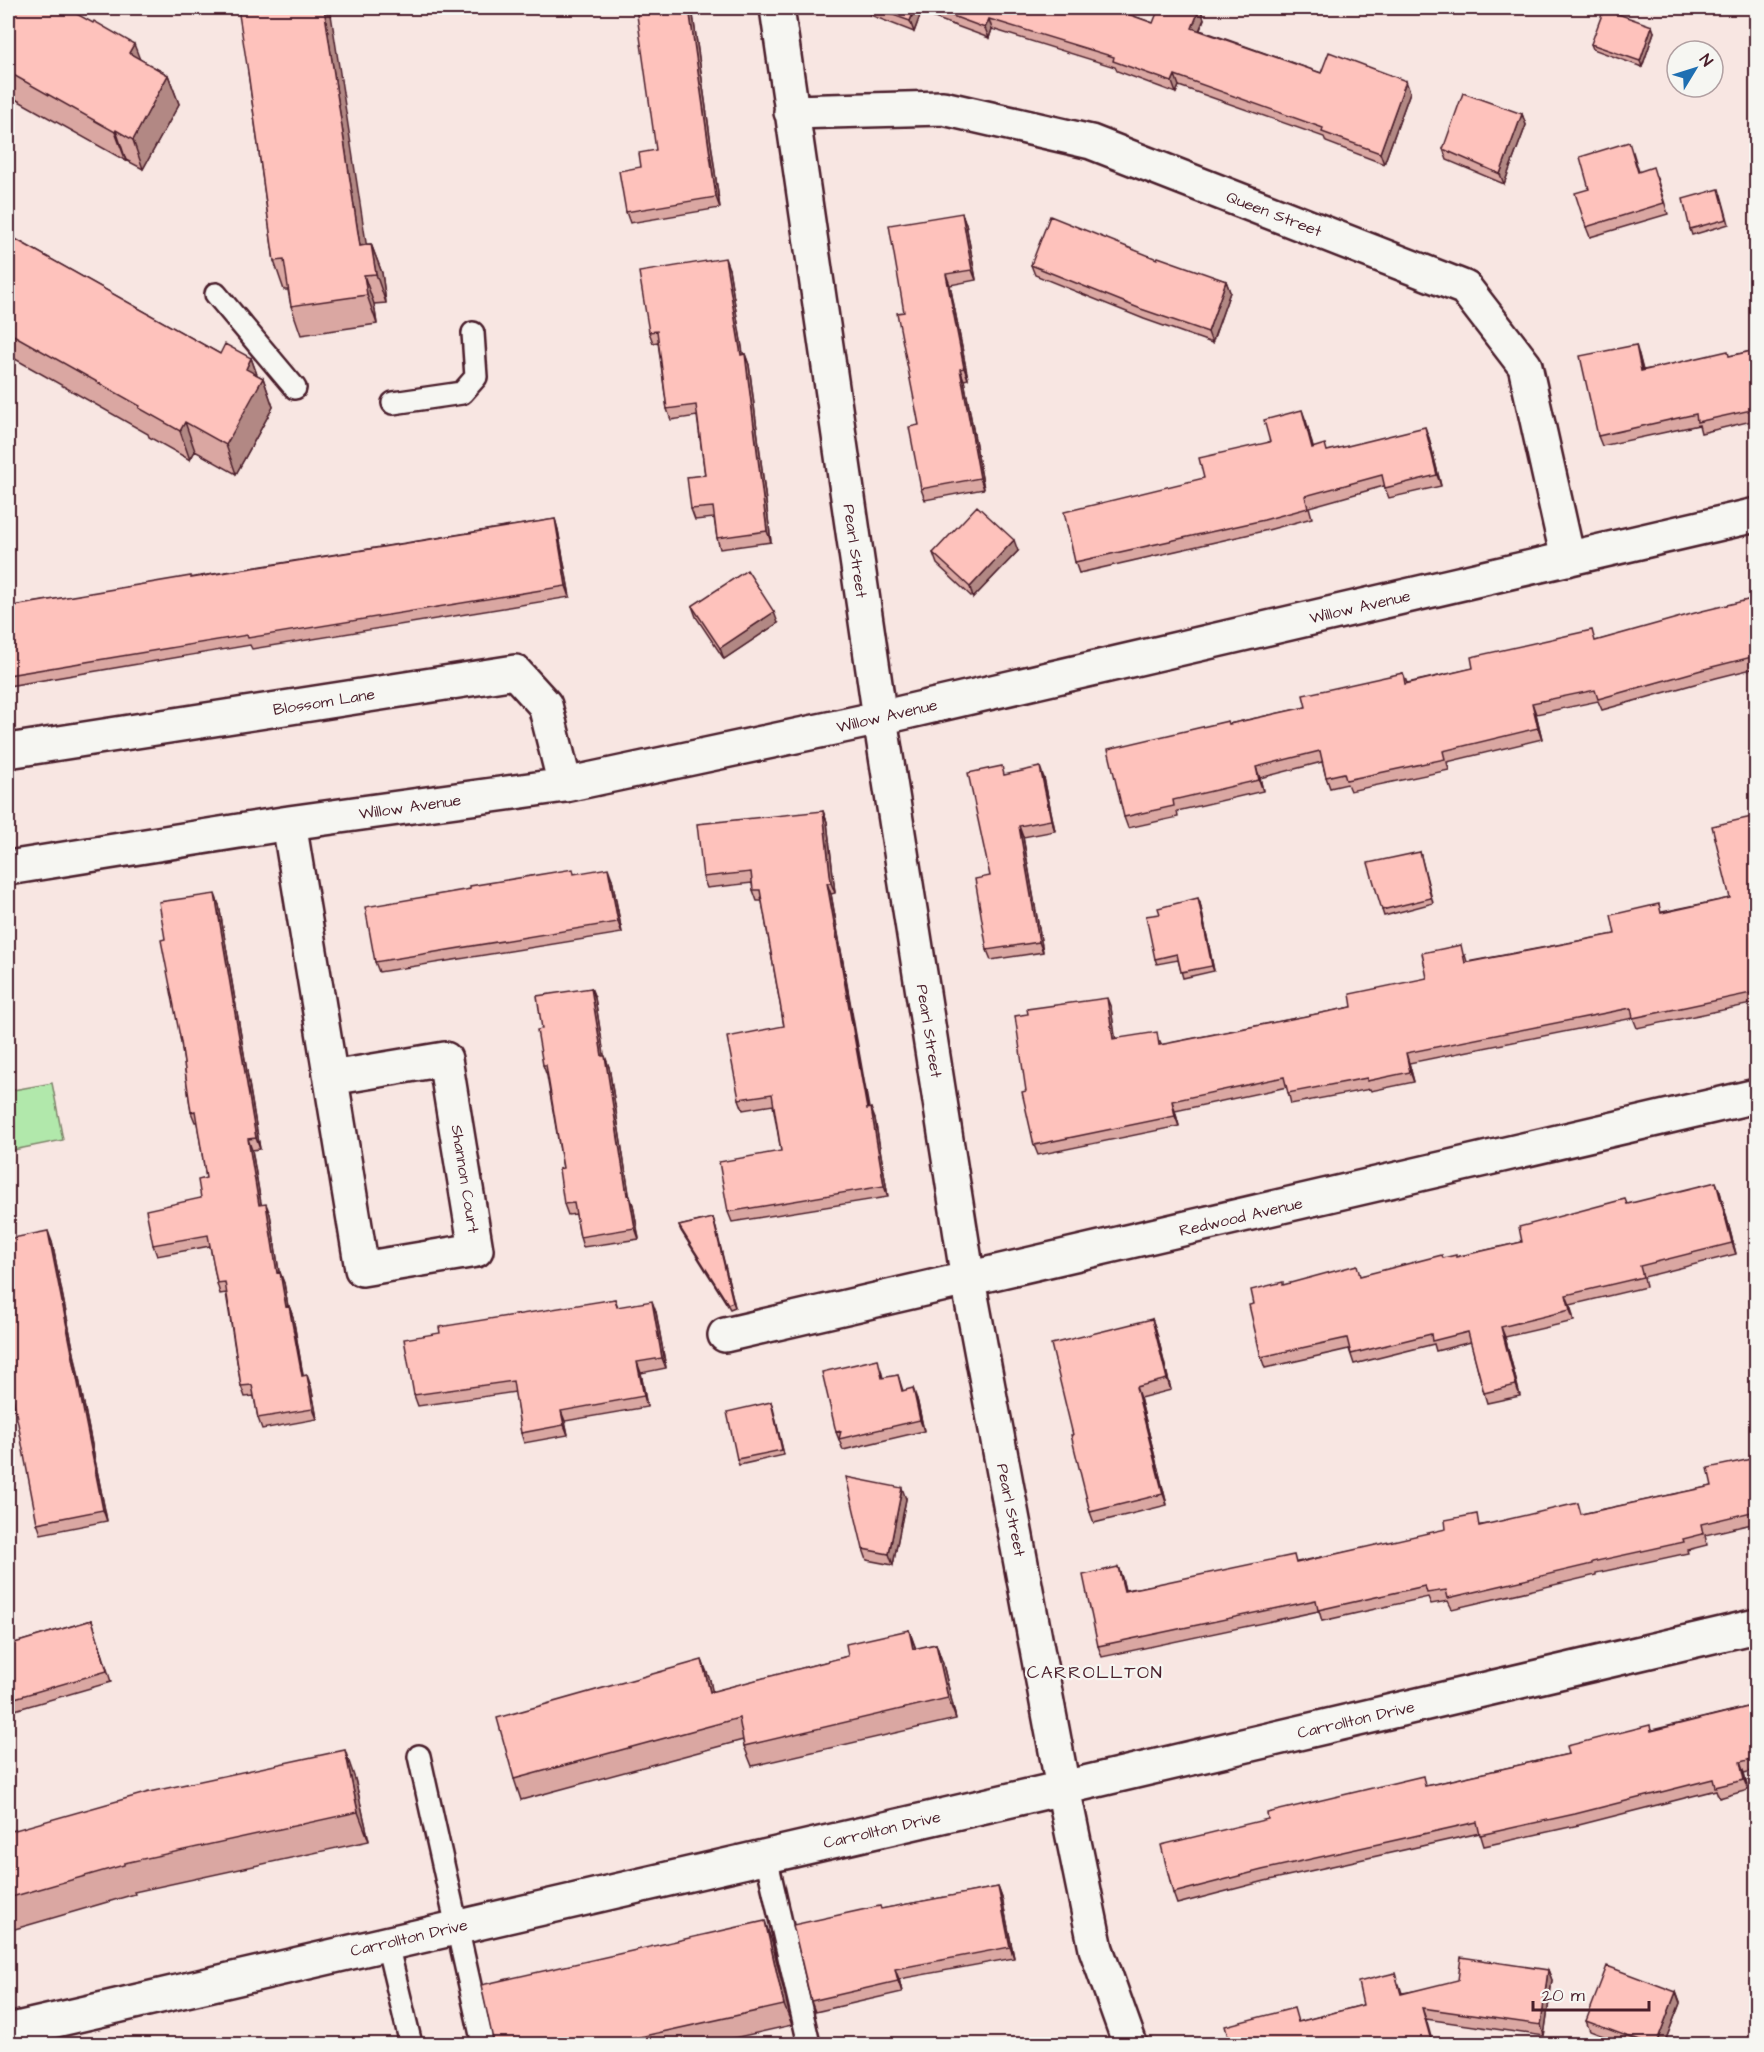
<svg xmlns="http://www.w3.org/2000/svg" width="1764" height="2052" font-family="'Architects Daughter',sans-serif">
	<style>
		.green { fill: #b1e8ab; stroke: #7e846b; stroke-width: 1.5 }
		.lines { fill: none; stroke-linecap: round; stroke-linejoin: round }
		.lane-casing { stroke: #4a1f2b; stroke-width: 26 }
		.street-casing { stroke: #4a1f2b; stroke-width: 38 }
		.lane { stroke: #f6f6f2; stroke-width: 21 }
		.street { stroke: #f6f6f2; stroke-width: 33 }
		.wall { fill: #daa7a2; stroke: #4a1f2b; stroke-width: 1.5 }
		.shaded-wall { fill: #b28884; stroke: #4a1f2b; stroke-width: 1.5 }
		.building { fill: #fec2bc; stroke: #4a1f2b; stroke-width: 1.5 }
		.labels { text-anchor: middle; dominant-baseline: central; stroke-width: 4.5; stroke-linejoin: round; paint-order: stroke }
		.street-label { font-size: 16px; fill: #4a1f2b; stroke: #f6f6f2 }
		.neighbourhood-label { font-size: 18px; letter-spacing: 1.5px; fill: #4a1f2b; stroke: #f6f6f2 }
	</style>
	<rect width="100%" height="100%" fill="#f8e6e2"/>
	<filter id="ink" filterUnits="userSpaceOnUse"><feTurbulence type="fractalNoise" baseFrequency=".0167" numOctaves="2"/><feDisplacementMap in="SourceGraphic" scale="12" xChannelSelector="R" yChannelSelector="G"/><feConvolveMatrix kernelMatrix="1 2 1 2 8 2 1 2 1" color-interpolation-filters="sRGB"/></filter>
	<g filter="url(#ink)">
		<path class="green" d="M52 1083 63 1140 8 1151V1091Z"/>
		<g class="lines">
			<g class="lane-casing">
				<path id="lane" d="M216 294 295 388
					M393 403 462 393 476 377 473 333
					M419 1756 483 2044
					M766 1857 809 2044
					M387 1944 411 2044"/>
			</g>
			<g class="street-casing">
				<path id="street" d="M777 8 880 718 968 1280 1063 1788 1096 1949 1130 2044
					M791 112 943 108 1091 142 1465 288 1525 366 1568 559
					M8 751 515 672 545 705 565 785
					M289 823 362 1269 476 1250 445 1059 331 1078
					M8 868 289 823 565 785 880 718 1756 515
					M725 1335 1756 1096
					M8 2031 1063 1788 1756 1626"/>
			</g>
			<use href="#lane" class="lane"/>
			<use href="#street" class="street"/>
		</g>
		<path class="wall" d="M8 8 139 59 168 75 179 104 143 169 126 160V161L8 95Z
			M692 8 720 208 630 223 626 212 641 167 656 150Z
			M867 8H1111L1153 23 1200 8 1204 19 1200 30 1321 73 1410 92 1384 164 1326 142 1324 137 1179 86 1176 93 1117 71 1115 67 992 29 989 38 921 13 914 32 870 15Z
			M1654 32 1642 67 1593 49 1591 44Z
			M248 72 366 244H371L382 273 386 303 374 304 377 324 301 335 291 306 288 290H284L274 261Z
			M1522 114 1526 125 1504 184 1447 160 1443 149Z
			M1633 152 1639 172 1657 178 1668 214 1590 237 1586 227 1589 189Z
			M1721 195 1729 224 1692 235 1690 229Z
			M966 224 976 280 950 285 968 379 964 380 984 489 925 500 921 489 919 425 904 312Z
			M8 235 220 354 251 358 257 375 263 378 273 407 236 474 195 451 190 460 149 437 148 434 8 355Z
			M1157 259 1226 281 1230 292 1212 343 1144 319 1035 275 1031 265Z
			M729 269 743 354H745L749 365 771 542 720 549 717 538 714 518 695 520 691 509 705 475 697 416 671 420 667 409 658 342 653 343 649 332Z
			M1756 350V420L1701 433 1699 425 1602 446 1598 436 1639 355 1643 370 1730 356Z
			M1306 421 1313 448 1327 451 1429 438 1441 486 1389 498 1384 486 1309 507 1312 518 1268 530 1079 573 1075 562 1204 478Z
			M555 519 558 530 570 597 252 649 250 645 8 686V607Z
			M1018 551 973 598 937 564 933 553Z
			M1756 598V668L1716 678 1602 710 1598 701 1536 714 1542 739 1447 762 1449 770 1350 791 1347 784 1330 788 1326 777 1322 762 1260 778 1263 791 1177 811 1178 817 1128 828 1124 817 1229 724 1306 707 1403 673 1407 683 1596 641Z
			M692 606 778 623 724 659 696 617Z
			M1005 775 1044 778 1055 831 1023 837 1043 952 991 960 987 950 990 876Z
			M823 811 827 822 835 893 831 894 869 1108 875 1119 888 1197 732 1222 728 1212 781 1151 773 1105 743 1110 739 1099 784 1026 762 901H757L753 890 752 883 707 888 703 877Z
			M1756 816V1003L1637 1028 1633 1018 1409 1063 1414 1082 1371 1091 1370 1089 1291 1104 1287 1087 1175 1111 1179 1126 1038 1155 1034 1145 1026 1091 1028 1014 1111 1008 1115 1038 1160 1042 1161 1045 1352 1007 1427 978 1465 955 1467 962 1615 934 1662 912 1730 898Z
			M1420 852 1433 903 1384 916 1382 910Z
			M575 874 612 879 622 933 379 972 375 962Z
			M1200 903 1214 971 1183 978 1178 960 1157 964 1155 959 1160 914Z
			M219 905 260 1149 252 1150 261 1204 270 1214 279 1272 284 1283 288 1307 289 1306 293 1317 303 1376 311 1386 317 1419 262 1429 258 1418 254 1396 245 1397 241 1386 226 1293 220 1294 217 1283 210 1246 157 1256 153 1245 201 1198 206 1178 197 1122H195L191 1112 181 1042 165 939Z
			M591 988 595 998 604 1056 609 1067 629 1194 633 1205 639 1239 583 1247 580 1237 576 1214 568 1215 564 1204 563 1168 547 1076 543 1065 542 1029Z
			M1720 1192 1736 1254 1644 1277 1646 1287 1570 1305 1574 1321 1505 1337 1520 1396 1487 1403 1484 1393 1471 1342 1436 1351 1434 1344 1354 1364 1349 1349 1265 1368 1261 1357 1283 1285 1361 1276 1443 1258 1456 1257 1522 1242 1627 1204Z
			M713 1218 735 1307 730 1309 681 1231 679 1226Z
			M52 1242 107 1521 41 1534 37 1523Z
			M615 1299 618 1307 656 1312 666 1368 641 1373 647 1407 565 1421 568 1435 524 1443 521 1433 515 1392 418 1406 414 1395 440 1333Z
			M1152 1319 1156 1330 1171 1390 1140 1398 1167 1505 1094 1523 1090 1512 1073 1435Z
			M881 1370 883 1378 898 1375 903 1391 917 1399 924 1431 843 1450 836 1432Z
			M771 1402 784 1455 739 1465 737 1459Z
			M1756 1458V1523L1705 1535 1707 1545 1687 1550 1688 1553 1596 1573V1575L1452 1609 1448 1601 1431 1604 1428 1597 1322 1621 1319 1611 1102 1657 1098 1646 1118 1567 1122 1578 1125 1590 1297 1562 1481 1525 1582 1514 1712 1486Z
			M906 1499 893 1565 867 1560 863 1549Z
			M92 1620 111 1682 8 1712V1645Z
			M909 1630 916 1649 936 1644 943 1664 956 1719 752 1766 744 1746 743 1740 521 1800 514 1779 710 1680 712 1692 848 1656Z
			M1756 1705V1770L1744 1773 1748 1790 1719 1798 1716 1790 1579 1825 1484 1846 1480 1833 1265 1881 1177 1904 1173 1893 1426 1786 1569 1754 1652 1730Z
			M355 1779 369 1841 134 1892 135 1894 8 1931V1832Z
			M998 1887 1002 1898 1014 1958 899 1979 902 1992 815 2012 811 2001 882 1909Z
			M772 1942 792 2025 707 2044H494Z
			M1548 1970 1552 1980 1544 2036 1426 2019 1230 2044 1299 2022 1363 2005 1399 1984 1402 1993Z
			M1676 1992 1680 2003 1664 2044H1624L1590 2031 1586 2021Z"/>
		<path class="shaded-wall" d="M324 8H330L371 275 360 246Z
			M689 8H692L720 208 716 197Z
			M915 8H919L921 13 914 32 910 21Z
			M1200 8 1204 19 1196 38 1192 28Z
			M989 19 992 29 989 38 985 28Z
			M1652 26 1654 32 1642 67 1640 61Z
			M134 44 145 73 129 53Z
			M168 75 179 104 143 169 133 140Z
			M1175 75 1179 86 1176 93 1172 82Z
			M1406 81 1410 92 1384 164 1380 153Z
			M1522 114 1526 125 1504 184 1500 174Z
			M116 130 126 160V161L115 132Z
			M962 213 966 224 976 280 972 270Z
			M371 244 382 273 386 303 376 274Z
			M725 258 729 269 745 365 741 355Z
			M946 274 950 285 968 379 964 368Z
			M364 275 374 304 377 324 367 295Z
			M1226 281 1230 292 1212 343 1208 332Z
			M1636 345 1639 355 1645 381 1641 371Z
			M745 354 749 365 771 542 767 531Z
			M251 358 260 383 263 378 273 407 236 474 226 445 246 369Z
			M960 369 964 380 984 489 980 478Z
			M1302 410 1306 421 1316 459 1312 448Z
			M185 422 195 451 190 460 180 431Z
			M1425 427 1429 438 1441 486 1437 475Z
			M555 519 558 530 570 597 566 586Z
			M1014 540 1018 551 973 598 970 587Z
			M774 612 778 623 724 659 720 648Z
			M1532 703 1536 714 1542 739 1538 728Z
			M1040 767 1044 778 1055 831 1051 820Z
			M1256 767 1260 778 1263 791 1259 780Z
			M823 811 827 822 835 893 831 883Z
			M1019 826 1023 837 1043 952 1039 942Z
			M608 868 612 879 622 933 618 922Z
			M827 883 831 894 870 1119 867 1109Z
			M215 894 219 905 260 1149 256 1138Z
			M1198 898 1200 903 1214 971 1212 966Z
			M591 988 595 998 606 1067 602 1056Z
			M1107 998 1111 1008 1117 1049 1113 1039Z
			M1406 1053 1409 1063 1414 1082 1410 1072Z
			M605 1056 609 1067 631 1206 627 1195Z
			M1172 1101 1175 1111 1179 1126 1175 1116Z
			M871 1108 875 1119 888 1197 884 1186Z
			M248 1139 252 1150 263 1215 259 1205Z
			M1716 1182 1720 1192 1736 1254 1732 1243Z
			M629 1194 633 1205 639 1239 635 1228Z
			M266 1204 270 1214 281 1284 277 1273Z
			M713 1218 715 1224 735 1307 733 1302Z
			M48 1231 52 1242 107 1521 103 1510Z
			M280 1272 284 1283 290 1318 286 1307Z
			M1566 1295 1570 1305 1574 1321 1570 1310Z
			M652 1301 656 1312 666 1368 662 1358Z
			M289 1306 293 1317 305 1387 302 1376Z
			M1152 1319 1156 1330 1171 1390 1167 1379Z
			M1501 1327 1505 1337 1520 1396 1516 1385Z
			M637 1362 641 1373 647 1407 644 1396Z
			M307 1375 311 1386 317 1419 313 1409Z
			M1136 1387 1140 1398 1167 1505 1163 1494Z
			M913 1388 917 1399 924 1431 920 1420Z
			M771 1402 773 1408 784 1455 782 1450Z
			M561 1411 565 1421 568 1435 564 1425Z
			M902 1488 906 1499 893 1565 889 1554Z
			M1118 1567 1122 1578 1127 1601 1124 1591Z
			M909 1630 916 1650 913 1649Z
			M936 1644 943 1664 956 1719 948 1698Z
			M702 1660 710 1680 717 1713 710 1692Z
			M345 1750 355 1779 369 1841 358 1812Z
			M1740 1762 1744 1773 1748 1790 1744 1780Z
			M998 1887 1002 1898 1014 1958 1010 1947Z
			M765 1921 772 1942 792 2025 784 2005Z
			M895 1969 899 1979 902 1992 898 1981Z
			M1548 1970 1552 1980 1544 2036 1541 2025Z
			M1676 1992 1680 2003 1664 2044H1656Z
			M1422 2008 1426 2019 1433 2044H1432Z"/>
		<path class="building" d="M8 8H66L93 23 94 21 134 44 129 53 168 75 133 140 116 130 115 132 8 72Z
			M238 8H324L360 246 371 244 376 274 364 275 367 295 291 306 284 260 274 261 248 72Z
			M636 8H689L716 197 626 212 619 171 641 167 639 153 656 150Z
			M874 8H915L910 21Z
			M931 8H1111L1153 23 1159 8H1200L1192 28 1321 73 1329 52 1406 81 1380 153 1322 132 1323 128 1175 75 1172 82 1113 61 1114 57 989 19 985 28Z
			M1604 9 1652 26 1640 61 1591 44Z
			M1463 93 1522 114 1500 174 1443 149Z
			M1629 142 1638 172 1653 167 1664 203 1586 227 1575 193 1589 189 1580 157Z
			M1719 189 1727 219 1690 229 1683 199Z
			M962 213 972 270 946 274 964 368 960 369 980 478 921 489 909 427 919 425 897 313 904 312 889 225Z
			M1050 216 1157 259 1158 257 1226 281 1208 332 1141 309 1031 265Z
			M8 235 220 354 225 344 251 358 246 369 263 378 226 445 185 422 180 431 139 408 140 406 8 332Z
			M725 258 741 355 745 354 767 531 717 538 713 507 691 509 687 477 705 475 696 405 667 409 657 331 649 332 639 272Z
			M1636 345 1641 371 1728 351 1729 356 1756 350V409L1697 422 1696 414 1598 436 1580 356Z
			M1302 410 1312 448 1325 444 1327 451 1425 427 1437 475 1385 488 1382 475 1305 496 1308 508 1264 520 1075 562 1064 512 1204 478 1199 458 1270 442 1264 420Z
			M977 506 1014 540 970 587 933 553Z
			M555 519 566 586 248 638 247 635 8 675V607L191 576V578Z
			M747 570 774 612 720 648 692 606Z
			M1756 598V656L1712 667 1598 699 1595 690 1532 703 1538 728 1443 751 1445 759 1346 780 1344 773 1326 777 1320 751 1256 767 1259 780 1173 800 1174 806 1124 817 1108 749 1228 721 1229 724 1306 707 1303 695 1403 673 1405 684 1473 668 1471 657 1592 630 1595 641 1702 611Z
			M1002 766 1004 775 1040 767 1051 820 1019 826 1039 942 987 950 975 879 990 876 968 773Z
			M823 811 831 883H827L867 1109 871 1108 884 1186 728 1212 719 1162 781 1151 772 1094 739 1099 727 1037 784 1026 760 890H753L751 872 703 877 697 824Z
			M1756 816V992L1633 1018 1631 1008 1406 1053 1410 1072 1367 1081V1078L1288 1093 1284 1077 1172 1101 1175 1116 1034 1145 1022 1092 1026 1091 1015 1016 1028 1014 1027 1009 1107 998 1113 1039 1157 1032 1159 1045 1352 1007 1350 994 1427 978 1422 953 1461 945 1465 963 1615 934 1611 915 1659 904 1661 913 1730 898 1712 826Z
			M1420 852 1431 898 1382 910 1368 863Z
			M608 868 618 922 375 962 365 907 470 889V886L573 869 574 874Z
			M215 894 256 1138 248 1139 259 1205 266 1204 277 1273 280 1272 286 1307 289 1306 302 1376 307 1375 313 1409 258 1418 252 1385 241 1386 225 1282 217 1283 208 1235 153 1245 146 1210 201 1198 198 1180 206 1178 195 1111 191 1112 181 1042 161 940 165 939 159 902Z
			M1198 898 1212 966 1181 972 1177 954 1155 959 1146 916 1160 914 1158 908Z
			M591 988 602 1056H605L627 1195 629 1194 635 1228 580 1237 574 1203 564 1204 559 1169 563 1168 546 1065H543L537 1030 542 1029 537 996Z
			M1716 1182 1732 1243 1640 1266 1643 1277 1566 1295 1570 1310 1501 1327 1516 1385 1484 1393 1468 1332 1432 1341 1431 1334 1351 1354 1347 1338 1261 1357 1249 1305 1254 1304 1251 1290 1283 1282V1285L1357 1265 1360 1276 1442 1255 1443 1258 1456 1255V1257L1522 1242 1519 1227 1625 1199 1627 1204Z
			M713 1218 733 1302 728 1304 679 1226Z
			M48 1231 103 1510 37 1523 8 1371V1239Z
			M615 1299 617 1307 652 1301 662 1358 637 1362 644 1396 561 1411 564 1425 521 1433 513 1381 414 1395 404 1339 440 1333 439 1327Z
			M1152 1319 1167 1379 1136 1387 1163 1494 1090 1512 1071 1435H1073L1051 1344Z
			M878 1359 882 1378 898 1375 902 1391 913 1388 920 1420 839 1439 841 1431 836 1432 822 1372Z
			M771 1402 782 1450 737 1459 727 1412Z
			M1756 1458V1511L1701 1524 1703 1534 1683 1539 1684 1542 1592 1562V1564L1448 1598 1446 1590 1427 1593 1425 1586 1318 1610 1316 1600 1098 1646 1083 1575 1118 1567 1124 1591 1294 1555 1296 1563 1446 1529 1445 1520 1477 1514 1479 1526 1578 1503 1581 1514 1712 1486 1708 1468Z
			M846 1477 902 1488 889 1554 863 1549Z
			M92 1620 107 1671 8 1700V1645Z
			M909 1630 913 1649 936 1644 948 1698 744 1746 739 1718 514 1779 497 1718 702 1660 710 1692 848 1656 846 1644Z
			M1756 1705V1758L1740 1762 1744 1780 1715 1787 1713 1779 1575 1814 1480 1835 1477 1822 1262 1870 1173 1893 1161 1845 1268 1819 1267 1813 1423 1776 1425 1786 1569 1754 1567 1746 1650 1725 1651 1731Z
			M345 1750 358 1812 124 1863V1865L8 1898V1832L149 1792Z
			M998 1887 1010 1947 895 1969 898 1981 811 2001 793 1925 880 1906 881 1909Z
			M765 1921 784 2005 608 2044H494L481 1985Z
			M1461 1957 1548 1970 1541 2025 1422 2008 1432 2044H1230L1225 2026 1294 2008 1298 2022 1363 2005 1358 1982 1395 1973 1401 1994 1458 1980Z
			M1607 1966 1676 1992 1656 2044H1648L1586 2021Z"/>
	</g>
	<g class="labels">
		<g class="street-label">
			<text transform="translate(1274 214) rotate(21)">Queen Street</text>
			<text transform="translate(855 551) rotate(82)">Pearl Street</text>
			<text transform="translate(1360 607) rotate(-13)">Willow Avenue</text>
			<text transform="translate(324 702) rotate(-9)">Blossom Lane</text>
			<text transform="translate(887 716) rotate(-13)">Willow Avenue</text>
			<text transform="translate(410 807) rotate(-8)">Willow Avenue</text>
			<text transform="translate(929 1031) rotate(81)">Pearl Street</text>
			<text transform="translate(465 1179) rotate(81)">Shannon Court</text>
			<text transform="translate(1241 1217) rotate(-13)">Redwood Avenue</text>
			<text transform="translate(1011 1510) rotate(79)">Pearl Street</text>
			<text transform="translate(1356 1720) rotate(-13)">Carrollton Drive</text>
			<text transform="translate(882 1830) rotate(-13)">Carrollton Drive</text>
			<text transform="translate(409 1938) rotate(-13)">Carrollton Drive</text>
		</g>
		<g class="neighbourhood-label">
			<text x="1095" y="1672">CARROLLTON</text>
		</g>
	</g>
	<rect width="1764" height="2052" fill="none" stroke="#f6f6f2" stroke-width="30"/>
	<rect x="15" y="15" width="1734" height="2022" fill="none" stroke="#4a1f2b" stroke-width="2" filter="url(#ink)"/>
	<g transform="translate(1695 69) rotate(52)"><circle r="28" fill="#f6f6f2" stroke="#b1a0a2" stroke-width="1.5"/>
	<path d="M0-4.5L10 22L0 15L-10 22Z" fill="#1f6fb2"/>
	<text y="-9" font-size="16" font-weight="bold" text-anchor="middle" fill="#4a1f2b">N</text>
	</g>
	<path d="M1533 2001v9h116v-9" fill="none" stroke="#4a1f2b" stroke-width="3"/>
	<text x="1542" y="2001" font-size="18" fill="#4a1f2b" stroke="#f6f6f2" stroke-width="4.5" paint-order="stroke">20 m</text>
</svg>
